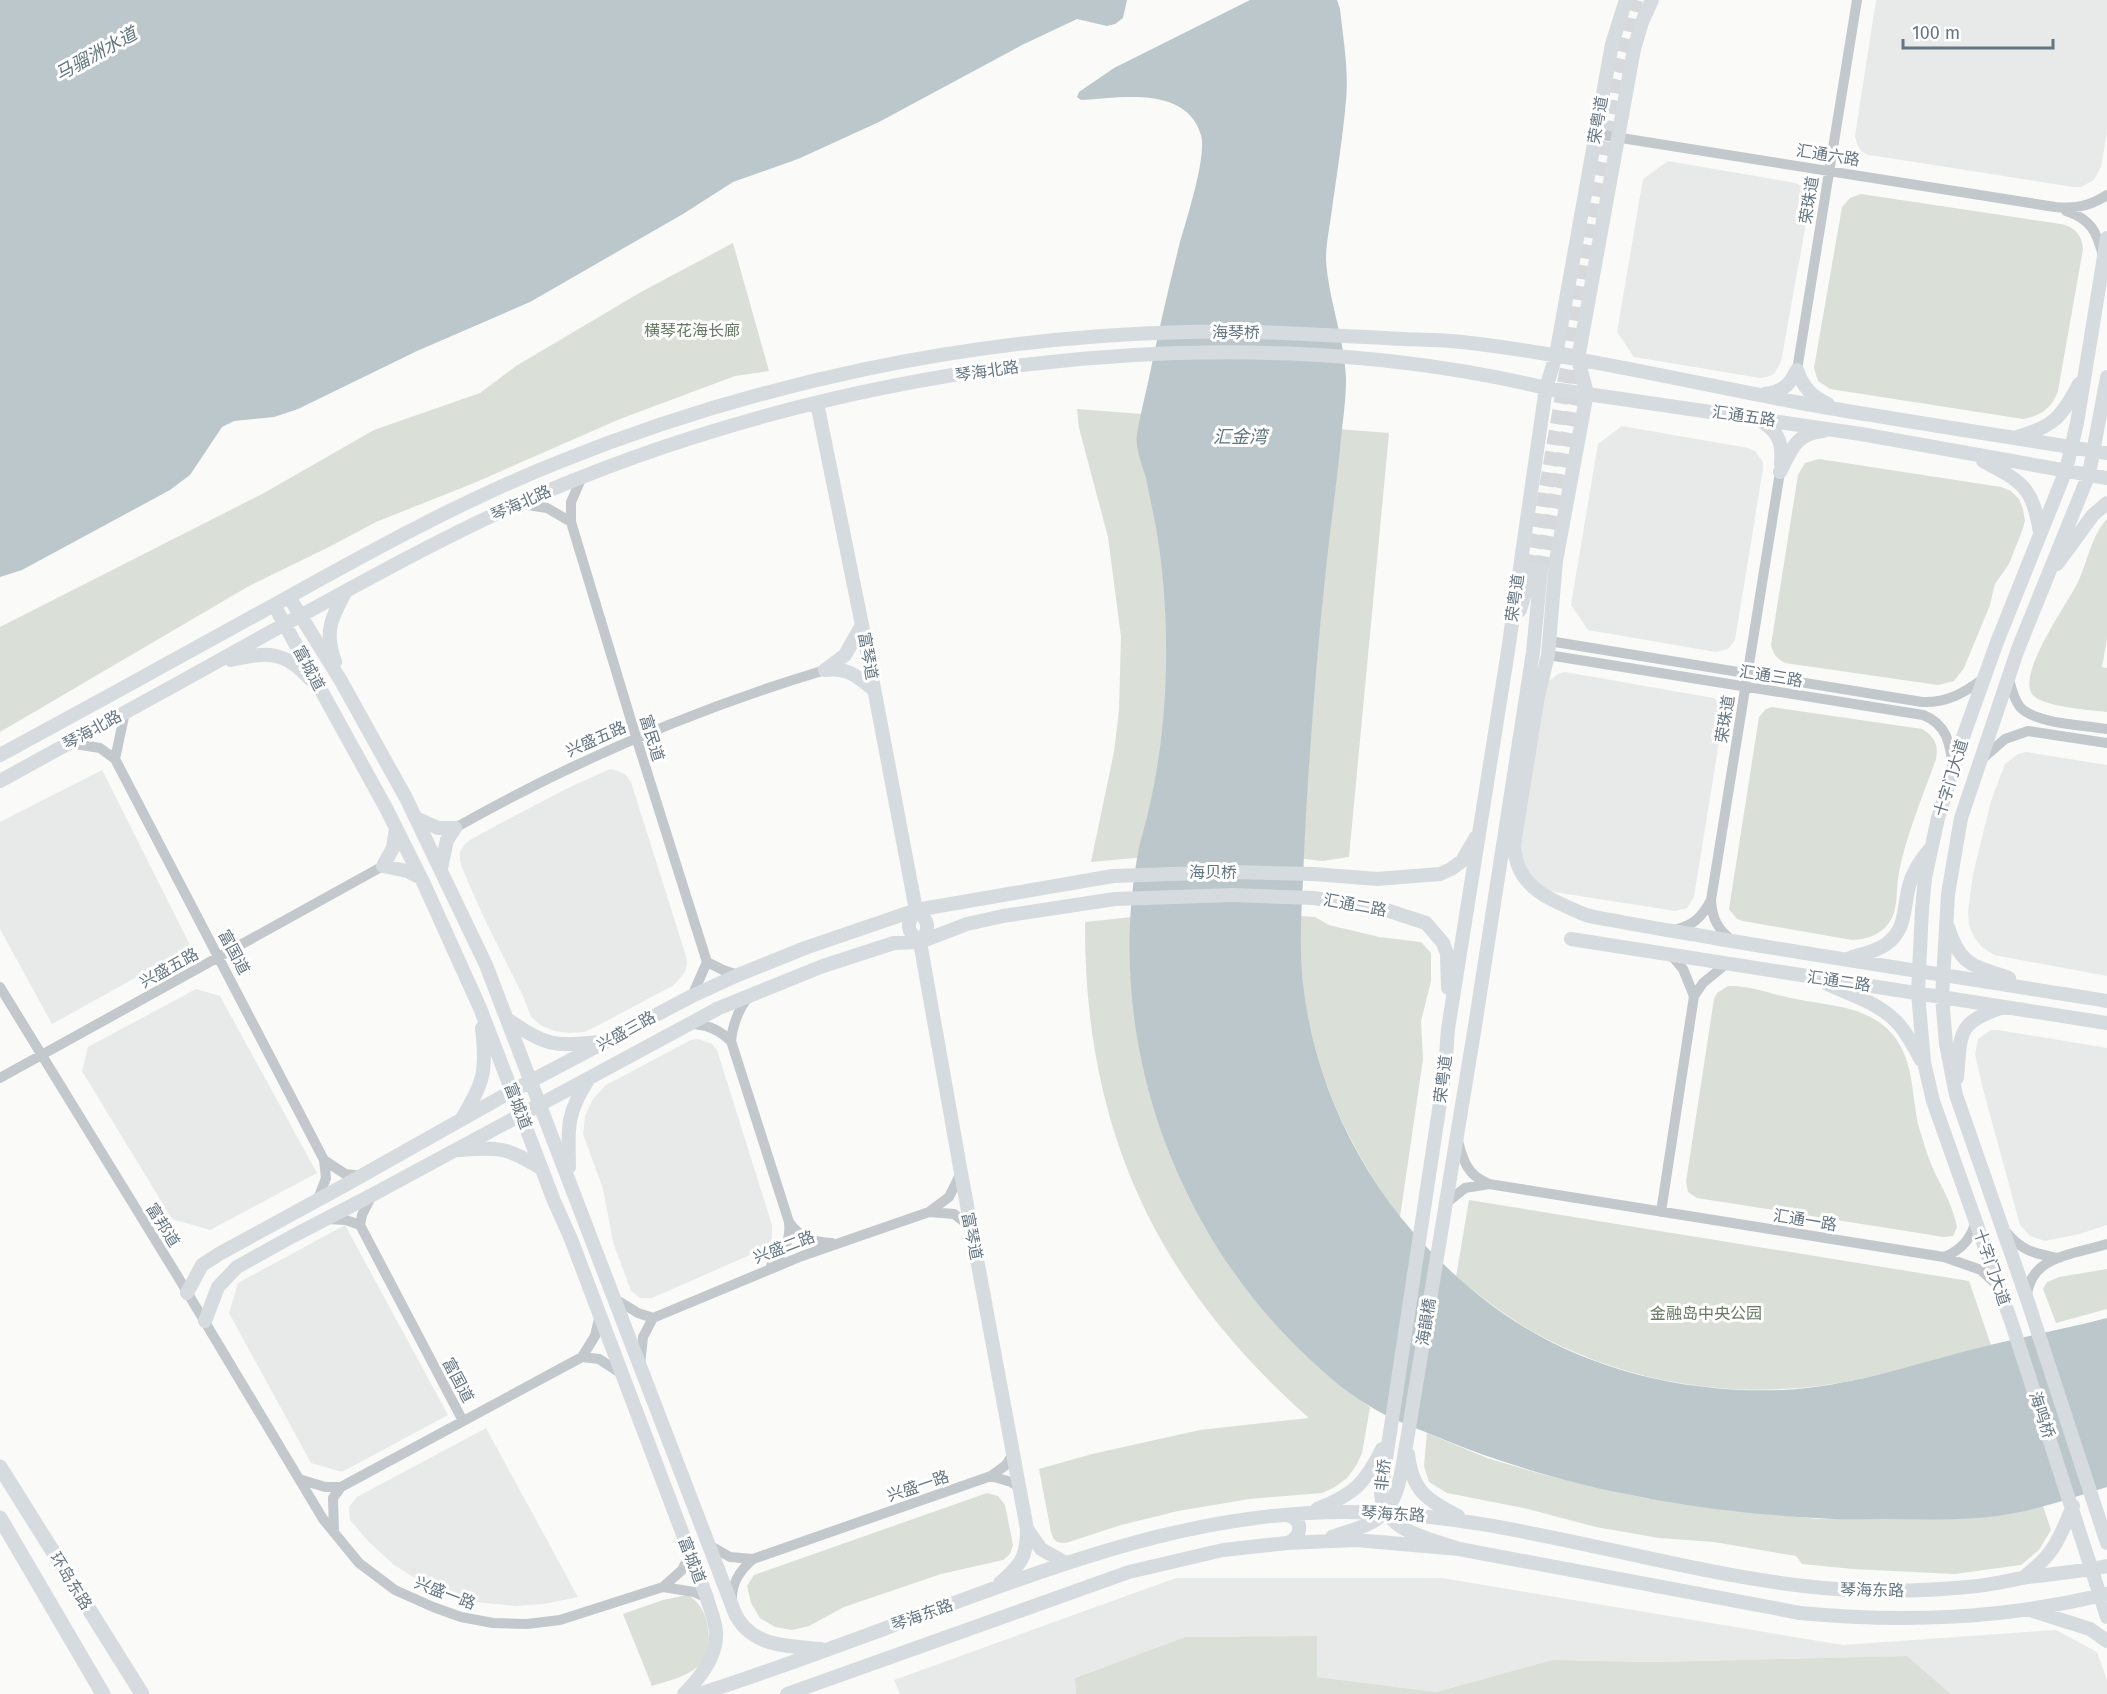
<svg xmlns="http://www.w3.org/2000/svg" width="2107" height="1694" font-family="'Fira Sans','Noto Sans SC',sans-serif">
	<style>
		.built { fill: #e8e9e9 }
		.green { fill: #dadfd7 }
		.water { fill: #bbc7cb }
		.lines { fill: none; stroke-linecap: round; stroke-linejoin: round }
		.secondary-tunnel { stroke: #d5d9db; stroke-width: 14; stroke-dasharray: 14 7; stroke-linecap: butt }
		.street { stroke: #c3c8cc; stroke-width: 10 }
		.secondary { stroke: #d6dbdf; stroke-width: 14 }
		.primary { stroke: #d6dbdf; stroke-width: 15 }
		.labels { text-anchor: middle; dominant-baseline: central; stroke-width: 6; stroke-linejoin: round; paint-order: stroke }
		.street-label { font-size: 16px; fill: #657683; stroke: #fff }
		.park-label { font-size: 16px; fill: #687a64; stroke: #fff }
		.water-label { font-size: 18px; font-style: italic; fill: #60757c; stroke: #fff }
	</style>
	<rect width="100%" height="100%" fill="#fafaf8"/>
	<path class="built" d="M1876 0H2107V132L2101 167 2094 180 2081 187H2073L1876 156 1868 155 1861 151 1857 144 1855 136Z
		M1668 161 1796 183 1801 186 1809 195 1810 201 1781 362 1774 374 1767 377 1760 378 1634 357 1617 332 1643 179Z
		M1622 426 1748 448 1755 451 1763 462V469L1735 640 1728 649 1716 652 1588 630 1571 605 1598 444Z
		M1565 672 1708 697 1714 698 1722 706 1723 717 1694 897 1687 908 1675 911 1554 892 1541 888 1523 870 1519 844 1546 683 1558 674Z
		M2026 752 2107 765V976L1994 955 1982 947 1974 937 1969 925 1968 912 1973 874 1991 801 2005 764 2018 754Z
		M610 769 618 771 626 775 631 782 686 956 687 964 685 972 674 985 597 1026 584 1032 570 1033 555 1031 542 1026 531 1017 523 996 484 918 462 868 460 860V852L464 845 470 840 499 824 570 787Z
		M102 770 191 947 52 1024 0 929V822Z
		M196 989 220 996 317 1173 210 1230 172 1219 82 1071 88 1047Z
		M1991 1030H1998L2107 1048V1225L2080 1234 2045 1241 2030 1236 2020 1225 1983 1089 1975 1054 1978 1039Z
		M698 1039 712 1044 717 1050 772 1225V1238L769 1244 759 1251 652 1298H640L631 1291 613 1242 603 1189 583 1134 585 1116 593 1099 606 1085 691 1040Z
		M345 1225 448 1415 342 1472 311 1463 229 1313 238 1283Z
		M486 1428 578 1597 544 1604 516 1606 475 1602 448 1594 423 1583 394 1565 368 1541 350 1520 349 1507 357 1497Z
		M1176 1578H1442L1843 1645 2056 1630 2097 1652 2107 1680V1694H1951L1907 1656 1653 1662 1552 1660 1436 1692 1317 1677V1636L1185 1637 1075 1678 1076 1694H900L894 1680Z"/>
	<path class="green" d="M1861 194 2061 224C2075 227 2082 235 2083 249L2058 391C2052 408 2041 416 2023 419L1830 389 1818 381 1814 368 1842 207 1850 198Z
		M733 243 769 371 735 376 620 419 474 483 376 522 329 547 249 586 0 732V627L264 493 374 430 480 393 516 366 641 292Z
		M1077 409 1389 433 1349 857 1322 861 1257 853 1168 855 1091 862 1114 752 1119 710 1121 637 1108 537 1079 428Z
		M1819 459 2001 487 2011 491 2019 499 2023 509 2025 521 2022 531 2009 564 1995 584 1990 605 1964 668 1954 681 1938 685 1785 663C1777 659 1773 654 1771 645L1798 475 1805 463Z
		M2107 519V639L2102 667 2107 668V712C2091 710 2041 707 2032 694 2017 673 2068 603 2078 582 2088 561 2091 536 2107 519Z
		M1772 707 1922 729C1934 736 1939 745 1936 759 1923 796 1904 840 1898 879 1896 894 1898 910 1889 923 1879 936 1867 939 1852 940L1743 921 1737 919 1729 909 1759 717 1766 709Z
		M1301 916 1315 917 1329 925 1379 937 1421 942 1431 953V981L1421 1021 1423 1059 1400 1217C1333 1127 1296 1029 1301 916Z
		M1132 917C1125 1121 1206 1287 1370 1407L1362 1453 1356 1466 1347 1478 1335 1487 1322 1493 1249 1499 1178 1511 1121 1525 1066 1543C1057 1543 1053 1541 1051 1532L1039 1469 1092 1454 1200 1430 1309 1418C1155 1282 1084 1128 1085 922Z
		M1728 986C1750 985 1770 994 1791 998 1833 1007 1880 1005 1902 1049 1915 1075 1912 1107 1921 1134 1925 1147 1929 1161 1935 1173 1944 1191 1953 1207 1957 1227L1953 1236 1944 1237 1697 1198 1688 1192 1686 1182 1714 999 1717 993Z
		M1469 1200 1969 1281 1991 1345C1939 1358 1886 1376 1832 1384 1728 1400 1622 1382 1530 1330 1504 1315 1480 1296 1456 1277Z
		M2107 1269V1309L2056 1323 2043 1289 2047 1282 2059 1277Z
		M1427 1433 1487 1458 1541 1474 1644 1498 1747 1512 1819 1519H1948L1999 1515 2043 1506 2051 1530 2039 1550 2021 1565 1954 1574 1853 1569 1802 1564 1796 1556 1714 1542 1659 1538 1596 1527 1528 1509 1447 1493 1429 1482 1424 1466Z
		M987 1493 998 1496 1005 1505 1013 1545 1010 1554 1003 1560 941 1574 844 1607 809 1626 792 1630 775 1627 760 1618 751 1603 747 1586 754 1575Z
		M687 1595C711 1605 717 1653 696 1668 683 1678 667 1681 652 1686L623 1614 663 1600Z
		M1317 1636V1677L1436 1692 1552 1660 1653 1662 1907 1656 1951 1694H1076L1075 1678 1185 1637Z"/>
	<path class="water" d="M0 0H1127L1123 18 1115 24 1107 26 1077 19 1022 45 879 122 798 159 733 182 683 214 530 302 417 351 298 409 274 417 234 421 222 427 190 475 170 490 22 570 0 577Z
		M1250 0H1337L1340 9C1343 38 1349 70 1346 100 1343 136 1337 173 1332 209 1330 225 1326 243 1326 259 1328 299 1345 339 1346 379 1346 402 1342 426 1340 449 1336 489 1330 529 1326 569 1318 639 1313 710 1308 780 1306 813 1304 847 1303 880 1301 917 1299 954 1304 991 1320 1113 1385 1221 1481 1297 1566 1365 1675 1394 1783 1390 1846 1387 1909 1366 1970 1350 2015 1338 2061 1330 2107 1318V1487C2071 1498 2035 1511 1997 1516 1960 1521 1922 1519 1884 1519 1861 1519 1838 1520 1816 1518 1688 1511 1558 1487 1440 1438 1416 1428 1389 1419 1368 1405 1342 1390 1319 1368 1298 1348 1219 1270 1165 1171 1142 1063 1127 994 1125 918 1139 848 1142 834 1147 819 1150 804 1160 760 1165 715 1166 669 1167 621 1164 570 1155 522 1152 508 1149 493 1146 478 1142 464 1135 449 1137 434 1140 415 1145 397 1149 378 1158 334 1168 290 1179 246 1186 220 1207 158 1201 135 1186 85 1120 98 1081 100L1077 97 1079 92 1114 68Z"/>
	<g class="lines">
		<path class="secondary-tunnel" d="M1532 569 1616 82 1636 0
			M1541 570 1581 366"/>
		<path class="street" d="M1596 134 2055 207C2075 209 2090 206 2107 195
			M2066 211C2091 219 2097 232 2103 256
			M1797 370 1857 0
			M582 477 571 502V522L636 737 707 962
			M522 504 547 508 571 522
			M1549 641 1922 702C1947 703 1964 693 1983 679
			M1548 655 1923 715C1947 724 1950 744 1953 766
			M2008 676C2011 686 2013 698 2020 707 2035 724 2085 725 2107 729
			M69 743 100 748 115 759 324 1160
			M115 759 125 712
			M1981 760 2005 739 2028 731 2107 743
			M455 828C573 761 695 709 825 670
			M1674 930C1693 926 1702 917 1711 900
			M1733 941C1718 930 1712 919 1711 900L1780 472
			M1672 956 1683 969 1694 996
			M707 962 723 970 738 975
			M0 987 175 1272 323 1519 359 1563 395 1590 433 1607 461 1617 493 1623 527 1624 560 1620 663 1587
			M750 995C738 1009 733 1023 731 1041L789 1222C791 1241 784 1252 771 1266
			M692 996 707 962
			M689 1024C706 1024 718 1029 731 1041
			M0 1078 383 866
			M1458 1141C1463 1161 1468 1176 1489 1184
			M318 1199 326 1178 324 1160 345 1174 362 1176
			M1445 1204 1465 1188 1489 1184 1944 1257 1981 1270 1997 1285
			M929 1212 954 1214 971 1227
			M1661 1212 1694 996 1703 983 1726 964
			M327 1219 346 1220 360 1225 362 1215 372 1195
			M789 1222C800 1238 813 1242 832 1243
			M360 1225 463 1421
			M2006 1232C2022 1251 2033 1253 2057 1258
			M1944 1257C1962 1250 1972 1238 1976 1220
			M2027 1296C2030 1255 2076 1254 2107 1244
			M615 1299 638 1313 653 1318
			M582 1357 599 1359 622 1374
			M640 1365 643 1337 653 1318 802 1256 929 1212 949 1197 961 1173
			M991 1476 1011 1482 1019 1487
			M299 1479 325 1487H341
			M334 1530 333 1498 341 1487 582 1357 595 1336 600 1315
			M709 1545 730 1557 753 1559 991 1476 1006 1465 1013 1454
			M690 1554 682 1570 663 1587 694 1592 707 1598
			M732 1602C731 1584 739 1571 753 1559"/>
		<path class="secondary" d="M1652 0 1642 22 1634 49 1578 359 1587 393 1556 561 1548 655 1538 696 1514 844C1515 886 1547 898 1581 913 1592 918 1606 919 1617 921 1651 928 1686 933 1720 939 1849 961 1978 980 2107 1001
			M2107 238 2077 423 2066 470 1997 642 1962 740 1938 818 1925 878 1922 909 1918 993 1924 1062 1933 1101 2012 1324 2107 1617
			M1797 370C1803 387 1811 396 1828 404
			M2107 377 2089 474 2018 649 1961 818 1948 894 1942 997 1946 1044 1956 1095 2027 1299 2107 1543
			M1765 394C1783 391 1789 386 1797 370
			M817 403 862 625 916 910
			M1758 419C1778 431 1783 441 1781 464
			M2017 437C2053 427 2062 417 2079 384
			M1983 461C2023 482 2032 487 2040 532
			M1780 472C1792 449 1795 434 1823 431
			M2057 564 2093 515 2107 503
			M289 597 341 681 406 798 486 965 736 1616
			M274 605 386 808 424 884 480 1008 554 1201 571 1239 707 1598C710 1609 715 1620 716 1631 718 1655 700 1678 684 1694
			M1520 610 1532 569
			M231 660C267 652 284 650 310 679
			M335 662C324 632 331 618 346 591
			M825 670 845 655 862 625
			M825 670C848 667 858 677 874 690
			M0 755C88 707 175 660 263 611 360 557 456 503 559 462 758 382 971 337 1186 332 1252 330 1318 335 1385 338 1411 340 1437 339 1462 342 1576 355 1688 382 1801 403 1902 421 2005 436 2107 453
			M0 781C91 731 183 681 274 630 354 587 433 542 515 505 824 367 1214 309 1546 388L1861 434 2107 478
			M416 818 438 828H455
			M396 828 393 848 383 866 407 871 421 878
			M441 868 447 840 455 828
			M916 910C929 920 931 929 920 942
			M916 910C906 924 906 931 920 942
			M1948 927C1960 966 1974 966 2009 978
			M1571 939 2107 1023
			M920 942 961 1173 1027 1529C1027 1558 1021 1564 1000 1583
			M1850 958C1861 954 1875 952 1885 945 1907 930 1903 909 1909 886 1912 873 1920 861 1929 850
			M1827 984C1853 996 1883 1004 1901 1027 1909 1037 1915 1049 1921 1060
			M507 1019C548 1047 552 1046 601 1042
			M1957 1078C1961 1033 1956 1023 2003 1007
			M461 1120C484 1082 487 1072 482 1028
			M459 1150C499 1147 508 1147 542 1169
			M569 1167C568 1128 566 1114 588 1080
			M187 1293 202 1265 219 1254 347 1184 512 1091 692 996 738 975 805 948 916 910 1113 876 1233 872 1314 874 1377 879 1440 874 1451 869 1462 861 1476 837
			M205 1321 218 1287 237 1267 293 1236 372 1195 719 1008 823 966 894 943 920 942 967 924 1003 916 1115 899 1233 895 1313 898 1377 907 1426 923 1443 943 1447 954 1448 988
			M1408 1454C1412 1491 1427 1500 1458 1516
			M1317 1509C1353 1495 1365 1484 1382 1449
			M1286 1515C1304 1518 1303 1537 1287 1543
			M1027 1529 1041 1549 1066 1563
			M1332 1537C1345 1532 1360 1529 1372 1522 1401 1506 1401 1469 1407 1440L1475 1026 1533 652 1541 570
			M1459 1549C1429 1538 1382 1532 1381 1492L1445 1070 1448 1029 1508 651 1546 388 1556 355 1612 44 1626 0
			M2024 1577C2055 1553 2058 1541 2073 1506
			M733 1609C748 1647 786 1646 821 1649
			M2033 1611 2090 1629 2107 1641
			M699 1694C791 1665 882 1629 973 1596 1095 1551 1214 1512 1346 1512 1502 1512 1650 1568 1804 1586 1862 1593 1920 1592 1978 1586 1995 1584 2011 1580 2028 1577 2054 1574 2081 1571 2107 1566
			M787 1694 1129 1572 1223 1550 1287 1543 1356 1540 1459 1549 1800 1613C1905 1623 2004 1619 2107 1594"/>
		<path class="primary" d="M0 1467 142 1694
			M0 1518 103 1694"/>
	</g>
	<g class="labels">
		<g class="street-label">
			<text transform="translate(1598 120) rotate(-80)">荣粤道</text>
			<text transform="translate(1828 155) rotate(9)">汇通六路</text>
			<text transform="translate(1809 200) rotate(-81)">荣珠道</text>
			<text x="1236" y="332">海琴桥</text>
			<text transform="translate(987 371) rotate(-8)">琴海北路</text>
			<text transform="translate(1744 416) rotate(8)">汇通五路</text>
			<text transform="translate(521 503) rotate(-24)">琴海北路</text>
			<text transform="translate(1515 598) rotate(-82)">荣粤道</text>
			<text transform="translate(868 656) rotate(80)">富琴道</text>
			<text transform="translate(309 668) rotate(62)">富城道</text>
			<text transform="translate(1771 676) rotate(9)">汇通三路</text>
			<text transform="translate(1725 719) rotate(-81)">荣珠道</text>
			<text transform="translate(92 730) rotate(-29)">琴海北路</text>
			<text transform="translate(652 738) rotate(73)">富民道</text>
			<text transform="translate(596 739) rotate(-24)">兴盛五路</text>
			<text transform="translate(1951 778) rotate(-73)">十字门大道</text>
			<text x="1213" y="872">海贝桥</text>
			<text transform="translate(1355 905) rotate(10)">汇通二路</text>
			<text transform="translate(234 952) rotate(62)">富国道</text>
			<text transform="translate(169 968) rotate(-29)">兴盛五路</text>
			<text transform="translate(1839 981) rotate(8)">汇通二路</text>
			<text transform="translate(626 1031) rotate(-29)">兴盛三路</text>
			<text transform="translate(1443 1079) rotate(-83)">荣粤道</text>
			<text transform="translate(518 1106) rotate(69)">富城道</text>
			<text transform="translate(1805 1220) rotate(9)">汇通一路</text>
			<text transform="translate(163 1225) rotate(58)">富邦道</text>
			<text transform="translate(972 1236) rotate(79)">富琴道</text>
			<text transform="translate(784 1247) rotate(-21)">兴盛二路</text>
			<text transform="translate(1992 1267) rotate(71)">十字门大道</text>
			<text transform="translate(1426 1322) rotate(-81)">海韻橋</text>
			<text transform="translate(458 1380) rotate(62)">富国道</text>
			<text transform="translate(2042 1415) rotate(72)">海鸣桥</text>
			<text transform="translate(1383 1475) rotate(-84)">非桥</text>
			<text transform="translate(918 1486) rotate(-19)">兴盛一路</text>
			<text transform="translate(1393 1514) rotate(3)">琴海东路</text>
			<text transform="translate(692 1560) rotate(69)">富城道</text>
			<text transform="translate(71 1581) rotate(58)">环岛东路</text>
			<text transform="translate(1872 1590) rotate(1)">琴海东路</text>
			<text transform="translate(445 1593) rotate(21)">兴盛一路</text>
			<text transform="translate(922 1615) rotate(-20)">琴海东路</text>
		</g>
		<g class="park-label">
			<text x="692" y="330">横琴花海长廊</text>
			<text x="1706" y="1313">金融岛中央公园</text>
		</g>
		<g class="water-label">
			<text transform="translate(96 54) rotate(-29)">马骝洲水道</text>
			<text x="1240" y="437">汇金湾</text>
		</g>
	</g>
	<path d="M1903 39v9h150v-9" fill="none" stroke="#657683" stroke-width="3"/>
	<text x="1912" y="39" font-size="18" fill="#657683" stroke="#ffffff" stroke-width="4.5" paint-order="stroke">100 m</text>
</svg>
